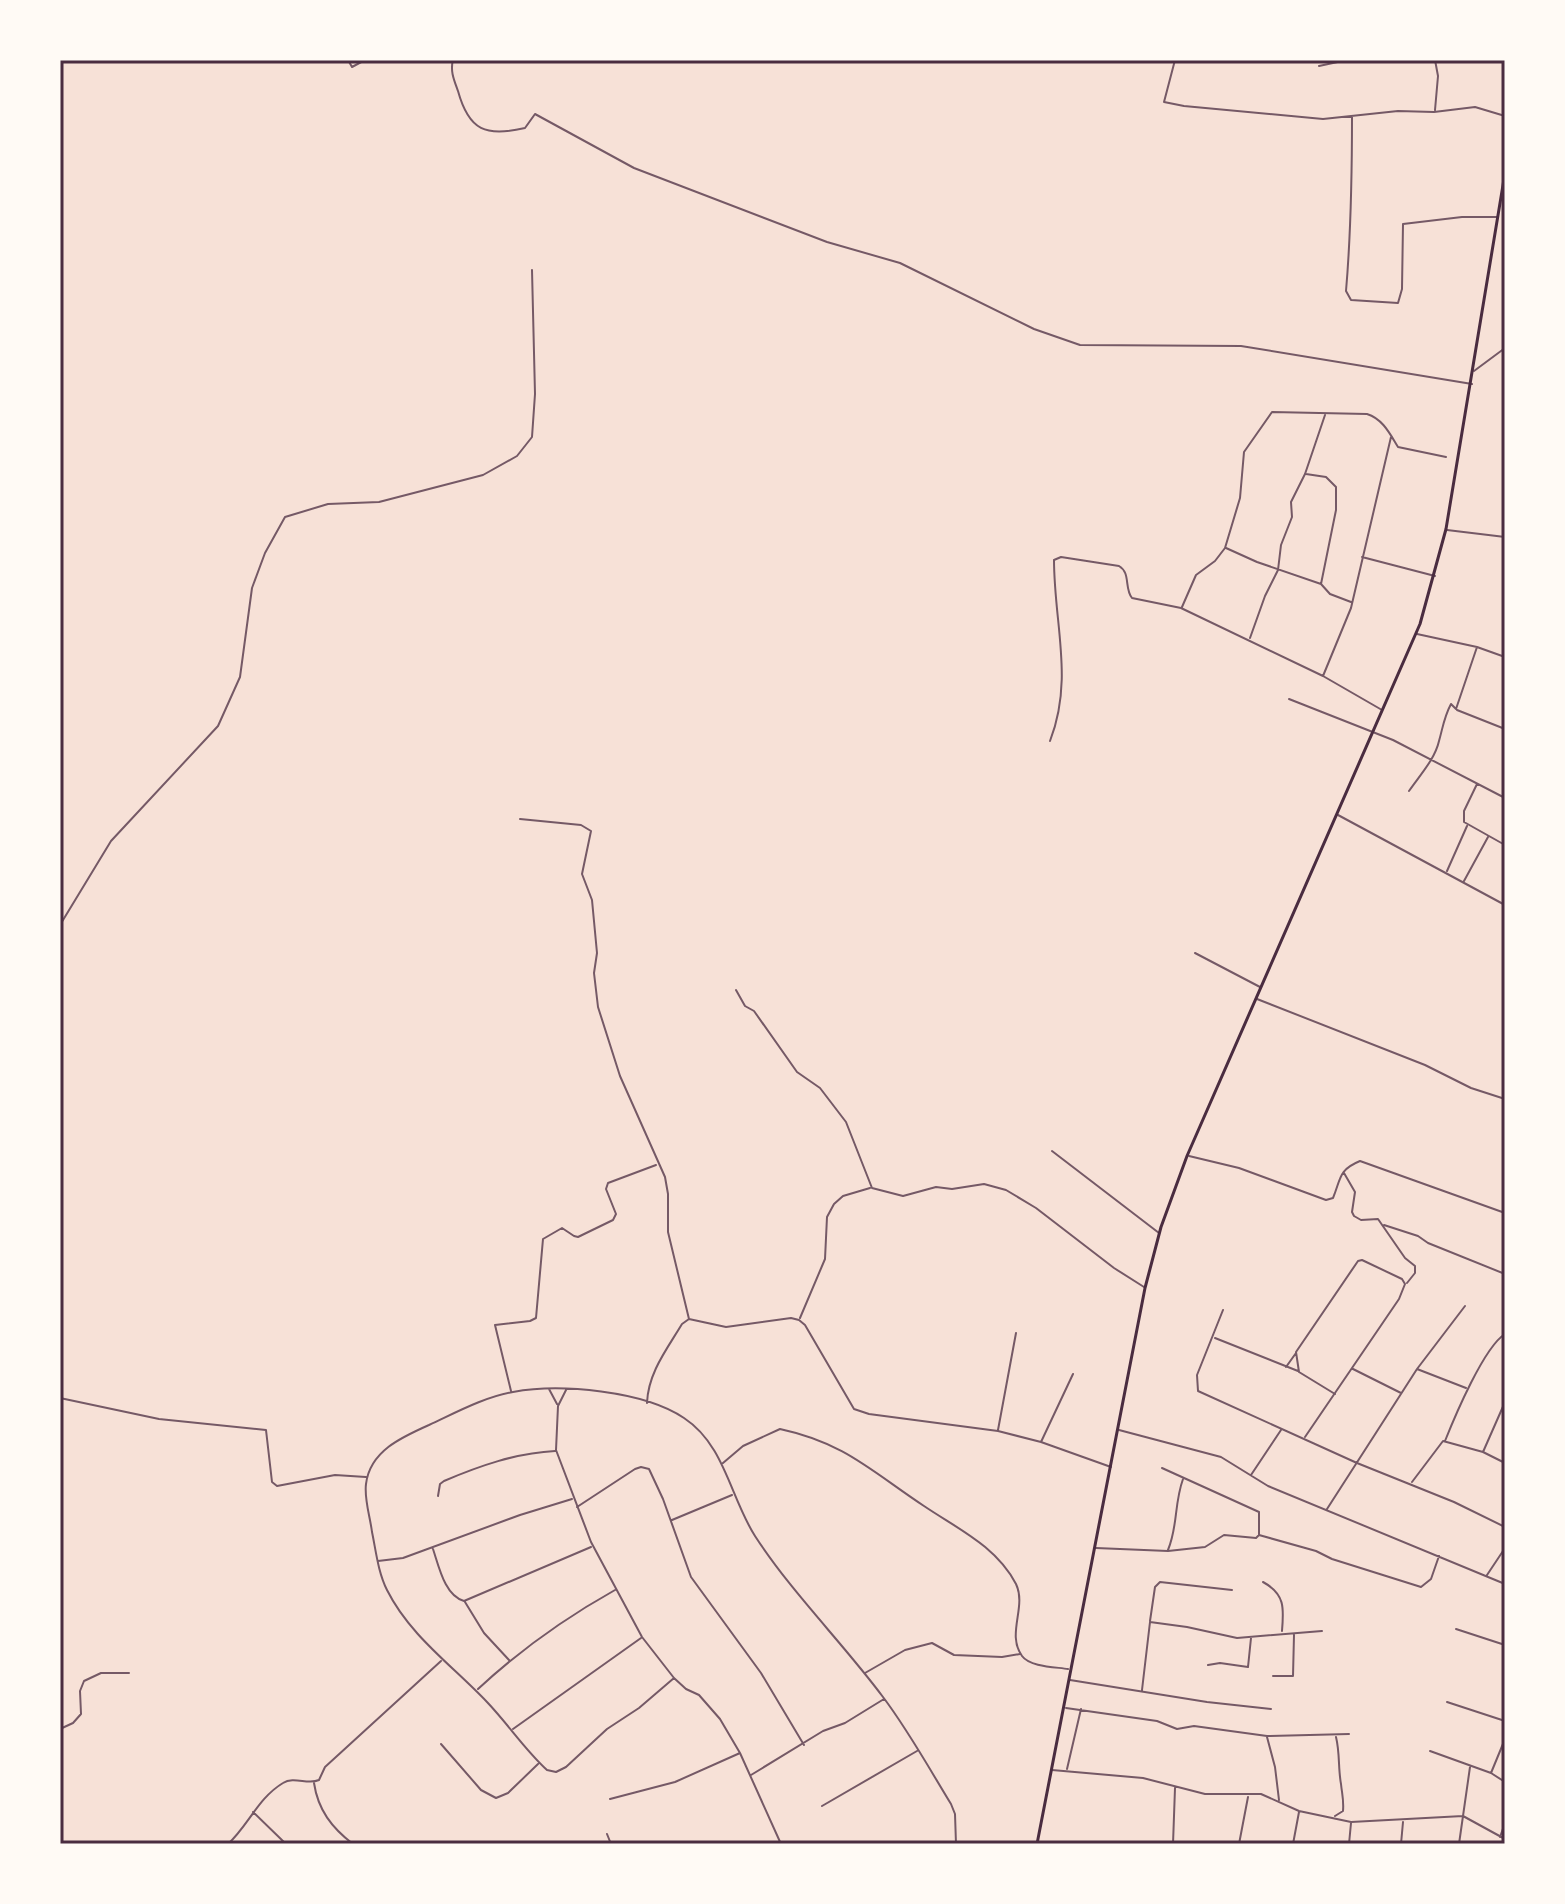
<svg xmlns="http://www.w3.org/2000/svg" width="1565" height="1904" font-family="Quicksand,sans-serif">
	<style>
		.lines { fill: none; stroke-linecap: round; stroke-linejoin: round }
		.minor { stroke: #755966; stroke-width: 2 }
		.secondary { stroke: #4a2c40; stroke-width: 3 }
		.neatline { fill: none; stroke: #4a2c40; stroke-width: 3 }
	</style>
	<rect width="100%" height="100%" fill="#f7e1d7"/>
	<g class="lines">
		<path class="minor" d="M348 60 352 67 365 60
			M453 60C450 71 454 80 458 91 469 131 486 137 525 128L535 114 634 168 827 242 900 263 1034 329 1080 345 1241 346 1472 384
			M1175 60 1164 102 1184 106 1323 119 1398 111 1434 112 1475 107 1505 116
			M1319 66 1347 60
			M1435 110 1438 76 1435 60
			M1352 116C1352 175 1351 233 1346 291L1351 300 1398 303 1402 289 1403 224 1462 217H1498
			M1474 371 1505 348
			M1306 474 1326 477 1336 487V510L1321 584 1330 594 1351 602
			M1447 530 1505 537
			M1226 548 1257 562 1321 584
			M1362 557 1435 576
			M1182 607 1196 575 1215 561 1225 548 1240 498 1244 452 1272 412 1367 414C1383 419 1390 434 1398 447L1446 457
			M1417 634 1477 647 1505 657
			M1250 638 1265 596 1278 570 1281 545 1292 517 1291 502 1305 474 1325 415
			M1323 676 1351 608 1391 437
			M1289 699 1393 740 1505 798
			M1457 710 1505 729
			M1050 741C1074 679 1054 624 1054 560L1061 557 1119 566C1131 573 1124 588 1132 598L1181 608 1323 676 1382 710
			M1477 784 1464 811V822L1505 845
			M1409 791C1420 775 1435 759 1439 741 1443 727 1444 717 1451 704L1456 709 1477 647
			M1338 815 1505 905
			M520 819 581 825 591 831 582 874 592 900 597 953 594 973 598 1007 620 1076 665 1177 668 1194V1232L689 1319
			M1447 871 1467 826
			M1464 881 1488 837
			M60 925 111 841 218 726 240 677 252 588 265 553 285 517 328 504 379 502 483 475 517 456 532 437 535 394 532 270
			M1195 953 1260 987
			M736 990 745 1006 754 1011 797 1072 820 1088 846 1122 872 1188 903 1196 936 1187 952 1189 984 1184 1006 1190 1036 1208 1114 1268 1144 1287
			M1257 999 1425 1065 1471 1088 1505 1099
			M1052 1151 1159 1233
			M1189 1156 1239 1168 1326 1200 1333 1198C1341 1179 1338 1170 1360 1161L1505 1213
			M1344 1173 1355 1192 1352 1212 1354 1216 1361 1220 1378 1219 1405 1258 1415 1266V1273L1407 1283
			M1384 1225 1418 1236 1428 1243 1505 1274
			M1223 1310 1197 1375 1198 1391 1357 1463 1454 1502 1505 1527
			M800 1318 825 1259 827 1217 834 1204 843 1196 870 1188
			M1215 1338 1298 1371
			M1286 1367 1296 1353
			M1353 1369 1401 1393
			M1417 1369 1466 1388
			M549 1389 557 1404
			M566 1390 558 1406 556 1450 591 1542 642 1637 674 1678 686 1689 699 1695 720 1719 740 1753 781 1844
			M511 1391 495 1325 530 1321 536 1318 543 1239 562 1228 574 1236 578 1237 613 1220 616 1214 606 1189 608 1183 656 1165
			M60 1398 159 1419 266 1430 272 1482 277 1486 335 1475 366 1477
			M647 1403C648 1373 667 1349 682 1324L689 1319 726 1327 791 1318 799 1320 805 1325 854 1409 869 1414 998 1431 1041 1442 1111 1467
			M998 1430 1016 1333
			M1119 1430 1221 1457 1268 1486 1505 1584
			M1305 1437 1399 1299 1405 1284 1402 1279 1362 1260 1358 1261 1296 1352 1299 1372 1335 1394
			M1445 1441C1455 1416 1484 1347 1505 1334
			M1041 1442 1073 1374
			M1483 1452 1505 1402
			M723 1463 743 1446 780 1429C845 1443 871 1471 924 1506 958 1529 996 1546 1016 1584 1027 1607 1006 1634 1022 1656 1030 1667 1056 1667 1068 1669
			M1162 1468 1259 1512V1535
			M1251 1475 1281 1430
			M1412 1482 1443 1441 1483 1452 1505 1463
			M438 1496 440 1484 444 1481C479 1466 516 1453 555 1451
			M577 1507 635 1469 641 1467 649 1469 663 1499 691 1577 761 1673 804 1745
			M1327 1509 1417 1369 1465 1306
			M672 1520 732 1495
			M1096 1548 1168 1551 1205 1547 1224 1535 1256 1538 1259 1535 1316 1551 1332 1559 1421 1587 1431 1579 1439 1556
			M433 1549C439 1567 445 1596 464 1601L591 1547
			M1168 1550C1178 1526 1174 1504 1183 1479
			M378 1561 403 1558 520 1515 572 1499
			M1487 1575 1505 1548
			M1263 1582C1285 1594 1284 1608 1282 1631
			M465 1602 484 1633 509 1660
			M1150 1621 1155 1587 1160 1582 1232 1590
			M1456 1629 1505 1645
			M1208 1665 1220 1663 1248 1667 1251 1638
			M865 1673 905 1650 932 1643 954 1655 1002 1657 1020 1654
			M1273 1676H1293L1294 1635
			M674 1678 639 1708 607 1729 566 1767 556 1772 547 1770C525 1750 508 1724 487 1702 453 1666 410 1636 387 1590 378 1572 376 1551 372 1532 370 1516 364 1499 366 1484 370 1451 402 1437 429 1425 455 1413 484 1397 513 1392 560 1383 644 1391 684 1418 725 1445 730 1497 755 1536 792 1593 842 1642 883 1697 908 1730 929 1768 951 1804L955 1814 956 1844
			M1070 1680 1207 1702 1271 1709
			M478 1689C520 1650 565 1618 615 1590
			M1142 1690 1150 1622 1187 1627 1237 1638 1322 1631
			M1447 1702 1505 1721
			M1066 1708 1157 1721 1177 1729 1194 1726 1267 1736 1349 1734
			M60 1729 73 1723 81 1714 80 1691 84 1681 101 1673H129
			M513 1729 641 1638
			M1267 1737 1275 1767 1279 1800
			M441 1744 481 1790 496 1798 508 1793 538 1764
			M1430 1751 1491 1773 1505 1782
			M1067 1769 1081 1709
			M1052 1770 1143 1778 1205 1794H1261L1299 1811 1351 1822 1463 1816 1505 1839
			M1491 1773 1505 1739
			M751 1775 823 1731 845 1723 884 1699
			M314 1783C318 1810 332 1828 353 1844
			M610 1799 675 1782 740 1753
			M822 1806 917 1751
			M253 1812 286 1844
			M1335 1816 1343 1811C1344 1800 1342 1794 1341 1784 1338 1768 1340 1753 1336 1737
			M607 1834 611 1844
			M1500 1837 1505 1823
			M228 1844C248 1826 258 1798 283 1783 294 1776 308 1785 319 1780L325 1767 441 1661
			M1173 1844 1175 1788
			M1239 1844 1248 1797
			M1293 1844 1299 1812
			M1349 1844 1351 1823
			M1401 1844 1403 1822
			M1459 1844 1470 1767"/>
		<path class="secondary" d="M1037 1844 1145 1288 1161 1227 1187 1156 1420 624 1446 529 1505 173"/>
	</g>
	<rect width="1565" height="1904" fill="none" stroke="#fffaf5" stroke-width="124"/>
	<rect x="62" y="62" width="1441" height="1780" class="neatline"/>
</svg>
